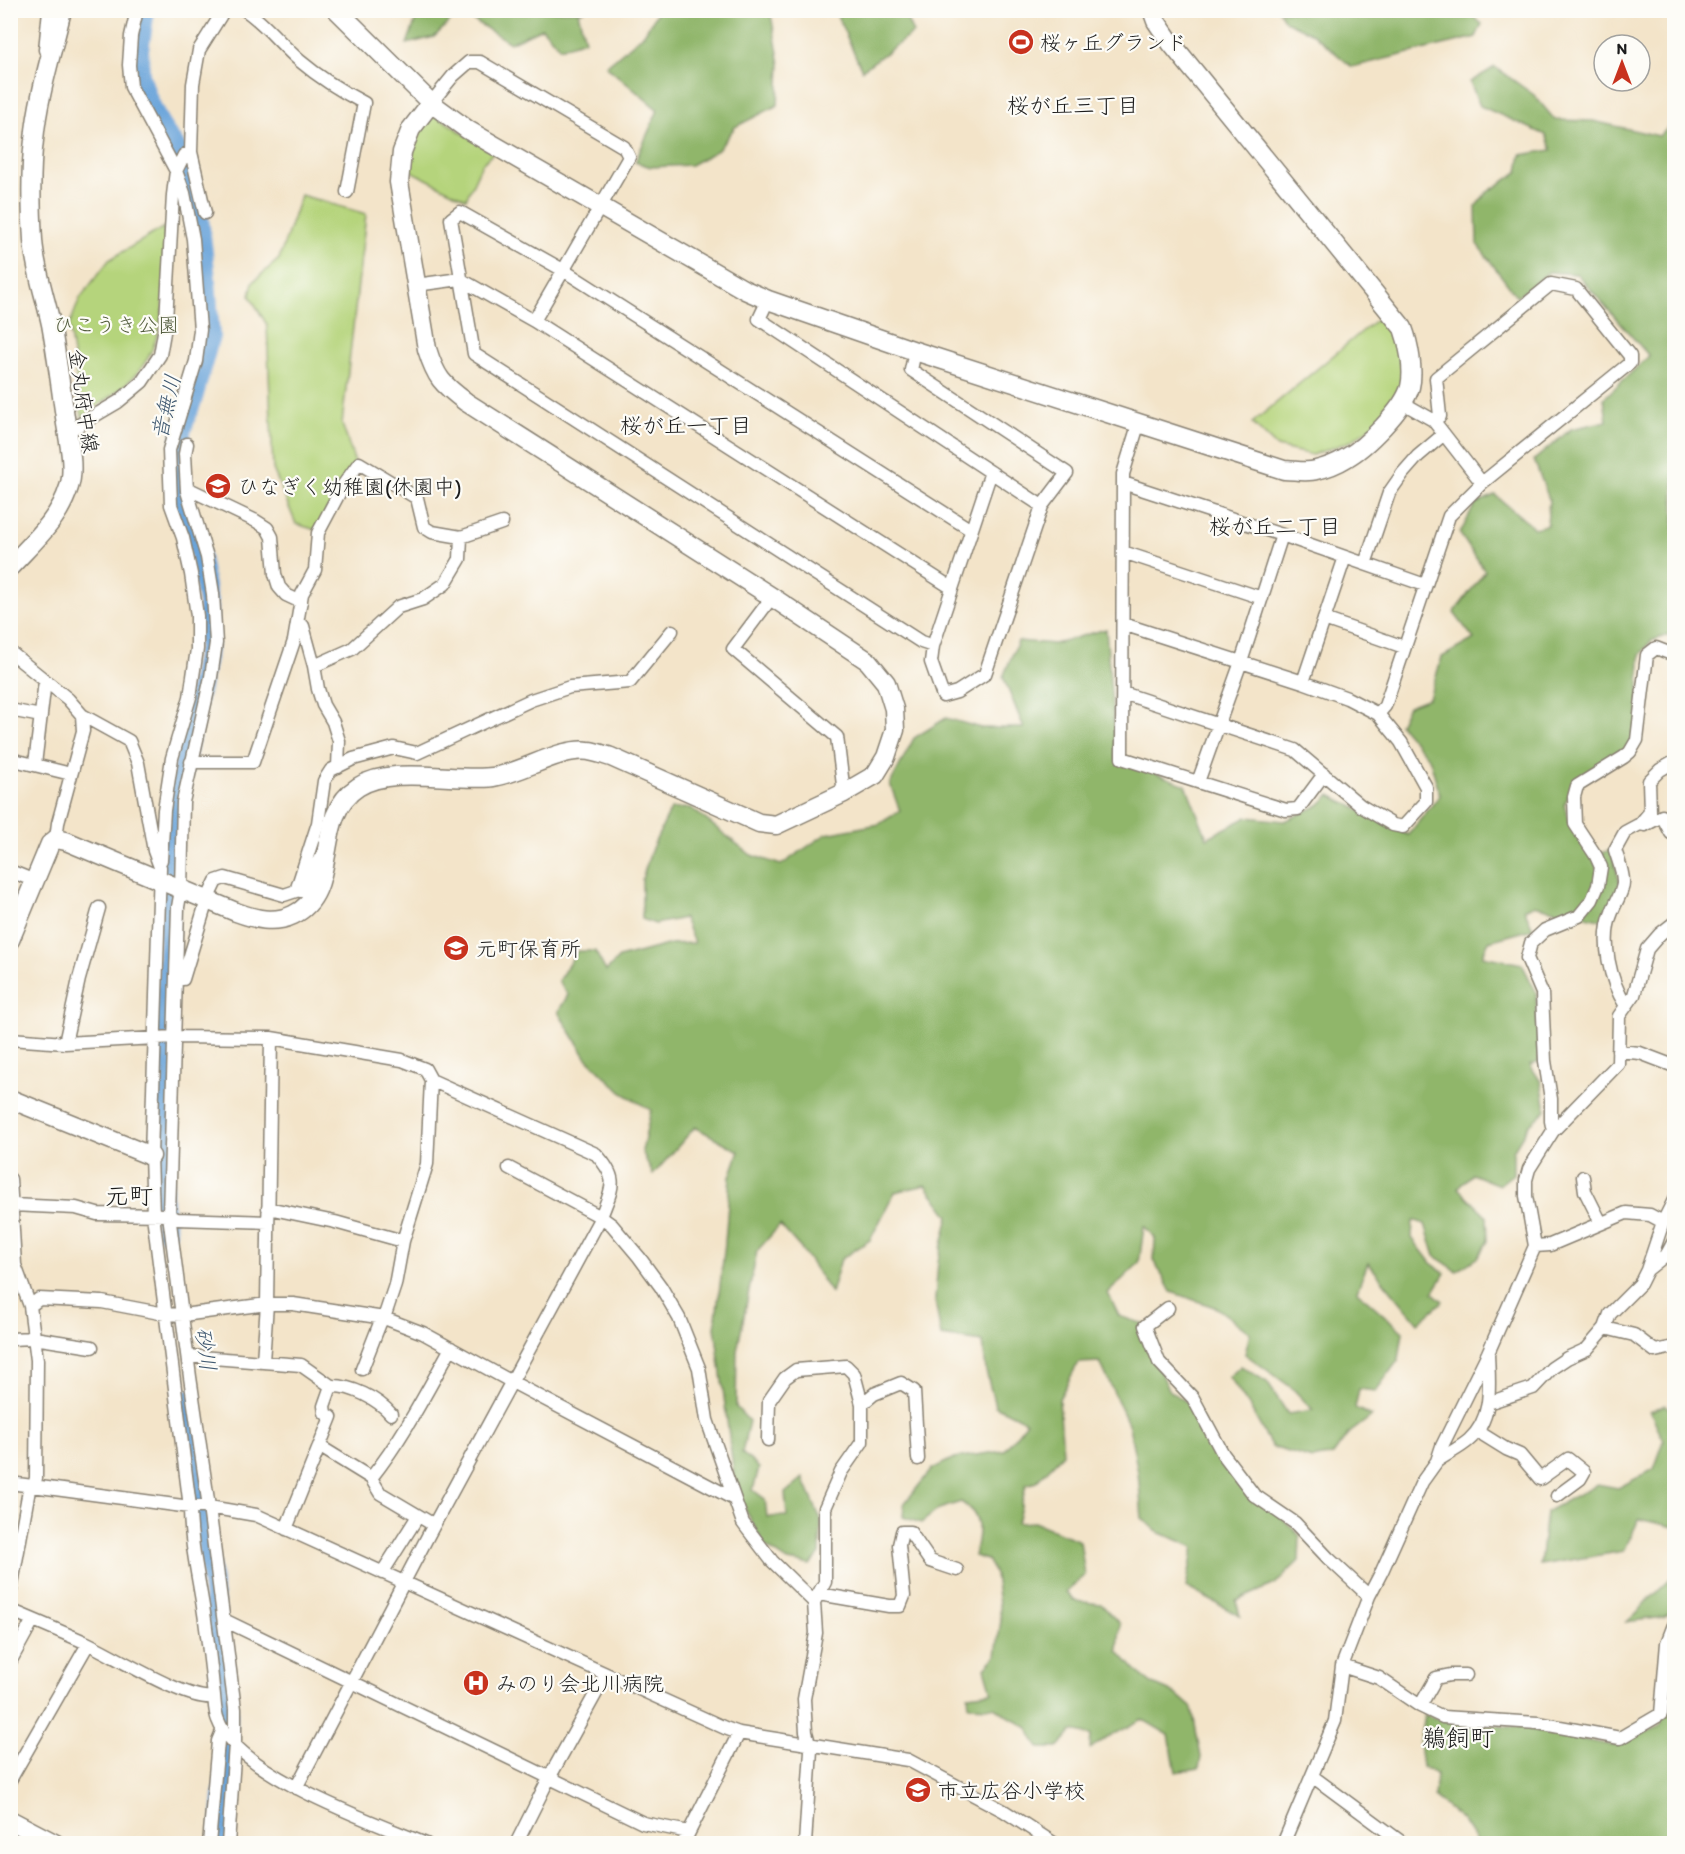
<svg xmlns="http://www.w3.org/2000/svg" width="1685" height="1854" font-family="Itim,'Klee One',sans-serif">
	<style>
		.green { fill: #b5d47b; stroke: #68784c; stroke-width: 1.5 }
		.forest { fill: #90b66b; stroke: #566944; stroke-width: 1.5 }
		.lines { fill: none; stroke-linecap: round; stroke-linejoin: round }
		.river { stroke: #6ba4da; stroke-width: 20 }
		.street-casing { stroke: #888072; stroke-width: 15 }
		.secondary-casing { stroke: #888072; stroke-width: 21 }
		.street { stroke: #fff; stroke-width: 12 }
		.secondary { stroke: #fff; stroke-width: 18 }
		.labels { text-anchor: middle; dominant-baseline: central; stroke-width: 4.5; stroke-linejoin: round; paint-order: stroke }
		.poi-label { font-size: 21px; fill: #1c1c1c; stroke: #fdfcf7; text-anchor: start }
		.park-label { font-size: 21px; fill: #525c3d; stroke: #fdfcf7 }
		.street-label { font-size: 21px; fill: #1c1c1c; stroke: #fdfcf7 }
		.neighbourhood-label { font-size: 22px; fill: #1c1c1c; stroke: #fdfcf7 }
		.water-label { font-size: 22px; font-style: italic; fill: #405971; stroke: #fdfcf7 }
		.quarter-label { font-size: 24px; fill: #1c1c1c; stroke: #fdfcf7 }
	</style>
	<rect width="100%" height="100%" fill="#fdfcf7"/>
	<filter id="ink" filterUnits="userSpaceOnUse"><feTurbulence type="fractalNoise" baseFrequency=".0167" numOctaves="2"/><feDisplacementMap in="SourceGraphic" scale="12" xChannelSelector="R" yChannelSelector="G"/><feConvolveMatrix kernelMatrix="1 2 1 2 8 2 1 2 1" color-interpolation-filters="sRGB"/></filter>
	<filter id="wash" filterUnits="userSpaceOnUse"><feTurbulence type="fractalNoise" baseFrequency=".008" numOctaves="4" result="noise"/><feDisplacementMap in="SourceGraphic" scale="24" xChannelSelector="R" yChannelSelector="G"/><feGaussianBlur stdDeviation="1.35" result="paint"/><feColorMatrix in="noise" values="0 0 0 0 0 0 0 0 0 0 0 0 0 0 0 0 0 1.4 0 .05"/><feComposite in="paint" operator="in"/></filter>
	<g filter="url(#wash)">
		<rect width="100%" height="100%" fill="#f3e4c9"/>
		<path class="green" d="M431 112 493 153 482 164 466 199 407 169 412 137Z
			M301 195 366 214 342 424 355 463 316 530 296 524 273 469 267 325 250 296 253 282 279 259Z
			M164 227C167 268 168 333 142 367 126 388 103 402 82 417L69 326 80 298 109 260Z
			M1383 314 1404 343 1406 358 1400 396 1378 422 1351 441 1312 455 1277 447 1252 423Z"/>
		<path class="forest" d="M419 11H585L578 12 585 40 560 48 542 28 510 43 460 12 434 37 407 44Z
			M658 11H772L771 15 780 64 778 105 735 127 718 150 691 165 651 167 635 162 658 110 606 66 644 34Z
			M835 11H903L913 33 862 70Z
			M1279 11H1466L1482 24 1476 37 1352 67 1313 34 1285 21Z
			M1495 67 1534 95 1555 120 1593 121 1659 136 1674 123V633L1651 641 1640 655 1638 730 1632 745 1575 783 1564 805 1572 827 1593 858 1599 873 1592 896 1576 915 1533 905 1524 909 1533 929 1489 941 1482 956 1522 964 1536 992 1539 1062 1530 1065 1541 1082 1546 1110 1529 1125 1513 1151V1174L1499 1185 1472 1174 1458 1188 1487 1216 1488 1241 1478 1257 1457 1271 1435 1256 1425 1224 1413 1220 1412 1238 1431 1263 1445 1273 1433 1293 1443 1301 1418 1323 1368 1263 1357 1291 1403 1332 1399 1359 1376 1391 1359 1389 1355 1408 1372 1416 1348 1434 1333 1455 1312 1459 1272 1447 1249 1406 1229 1377 1241 1366 1267 1382 1288 1414 1313 1410 1292 1388 1245 1354 1250 1333 1217 1308 1171 1292 1154 1260 1155 1238 1144 1226 1139 1263 1108 1293 1119 1316 1143 1324 1155 1361 1170 1391 1196 1408 1219 1454 1300 1536 1299 1561 1275 1584 1236 1601 1240 1616 1186 1587 1194 1547 1156 1531 1142 1518 1138 1472 1129 1426 1100 1362 1078 1363 1059 1399 1063 1454 1036 1482 1026 1485 1017 1523 1034 1522 1080 1541 1085 1575 1066 1592 1075 1601 1101 1604 1120 1624 1118 1651 1136 1671 1153 1684 1176 1694 1192 1708 1201 1757 1199 1768 1176 1772 1169 1735 1142 1719 1102 1741 1090 1750 1091 1735 1072 1731 1058 1748H1039L1028 1728 994 1707 969 1706 968 1695 992 1692 985 1668 996 1656 1001 1620 995 1574 987 1560 974 1556C979 1533 984 1516 961 1502L939 1509 921 1523 903 1517 904 1504 932 1469 954 1458 1004 1451 1027 1422 995 1406 986 1371 983 1342 941 1336 935 1300 938 1261 949 1216 926 1185 895 1192 870 1240 841 1259 831 1293 803 1251 780 1225 757 1251 737 1351 736 1407 749 1421 742 1453 759 1468 753 1490 765 1499 767 1517 787 1516 785 1493 803 1478 821 1520 820 1554 810 1565 788 1561 764 1545 736 1491 715 1327 725 1243 730 1177 739 1151 695 1127 653 1175 642 1151 651 1110 621 1092 586 1057 558 1012 568 995 558 981 577 951H595L606 971 619 958 671 944 694 943 684 918 655 924 642 919V879L652 848 671 809 691 808 751 855 781 865 826 834 879 824 900 811 890 784 914 738 946 718 981 728H1024L1003 677 1018 641 1054 644 1106 629 1116 758 1186 785 1207 838 1247 817 1285 821 1319 805 1330 795 1408 835 1440 795 1430 760 1399 724 1408 706 1429 698 1442 657 1474 639 1454 613 1485 571 1460 534 1475 504 1495 495 1534 528 1547 525 1549 499 1534 460 1571 429 1607 421 1604 398 1649 356 1577 274 1549 272 1517 297 1477 244 1476 206 1486 193 1518 172 1521 155 1552 150 1546 135 1480 106 1470 82Z
			M1611 850 1620 883 1612 906 1602 920 1583 915 1604 866 1602 853Z
			M1665 1405 1674 1413V1527L1639 1519 1624 1551 1540 1565 1546 1512 1597 1484 1618 1488 1654 1469 1664 1441 1650 1411Z
			M1674 1576V1611L1663 1617 1626 1622Z
			M1674 1638V1843H1477L1462 1820 1434 1797 1436 1774 1422 1767 1419 1743 1424 1715 1455 1723 1526 1728 1615 1746 1660 1726 1667 1708 1672 1642Z"/>
		<g class="lines">
			<path class="river" d="M145 10 139 50 140 75 147 97 161 127 179 152 192 189 199 217 206 279 210 336 193 398 181 431 179 483 184 517 199 552 208 603V647L177 800 171 859 165 1044 163 1203 167 1232
				M188 1399 228 1707 227 1751 219 1844"/>
		</g>
	</g>
	<g filter="url(#ink)">
		<g class="lines">
			<g class="street-casing">
				<path id="street" d="M137 10 131 36 129 65 131 87 176 171 184 193 193 239 200 330 196 361 169 450 171 505 183 538 191 574 197 616V649L190 697 172 758 164 810 161 860
					M245 10C266 24 281 45 300 61 320 78 341 91 364 103L347 192
					M45 50 49 10
					M431 103 453 76 469 62H480L624 147 629 157 534 321
					M205 213 191 152 193 84 199 50 224 10
					M416 285 460 279 534 321 952 588
					M768 300 759 319 1042 506
					M915 351 911 370 1067 473 1042 506 985 674 957 692 943 696 931 662 933 646 991 472
					M1403 403 1433 420 1482 483
					M1139 422 1123 474 1122 758 1286 810 1298 809 1324 774
					M67 432 118 402 142 382 160 355 166 321 173 195 176 171 184 155 191 152
					M187 444 185 454 187 491 207 557 213 594 216 643 211 677 183 802 181 890 178 907 169 1215 190 1377 209 1507 235 1709V1744L228 1844
					M1123 483 1282 535 1425 585
					M187 491 191 490 256 521 267 528 272 537 275 574 279 587 286 595 301 602
					M1123 552 1262 598
					M1365 564 1389 493 1403 473 1418 456 1444 434
					M772 597 733 649 837 737 844 793
					M1324 619 1404 647
					M297 624 303 626 314 666 318 689 323 705 333 722 339 741 338 767
					M933 646 921 642 474 354 451 219 460 212 563 270 971 530
					M10 652 68 699 82 715 83 731 58 823 56 839
					M314 666 352 649 398 607 423 599 445 584 460 559 461 537
					M1303 682 1345 557
					M1123 693 1295 750 1361 806 1393 825 1403 827 1426 802V787L1401 742 1378 714 1347 698 1303 682 1123 624
					M10 710 41 716
					M1378 714 1385 706 1449 516 1482 483 1630 363V356L1576 289 1551 284 1436 378 1440 416 1433 420
					M82 715 129 741 138 763 154 851 160 867 151 1156 153 1215 190 1507C190 1545 200 1583 205 1620 208 1643 211 1665 213 1688 215 1698 214 1711 218 1720 238 1775 373 1822 426 1844
					M10 759 71 774
					M191 762H253L294 641 302 594 315 570 318 533 344 484 359 463 417 498 424 527 432 532 461 537 502 523
					M35 764 45 681
					M1198 782 1241 662 1282 535
					M1640 824 1645 825 1662 816 1671 833
					M10 871 35 881
					M300 891H302L320 858H323
					M176 979H183L207 900 216 881 225 878 284 895 296 891 318 823 324 781 331 770 353 759 394 748 417 753 531 700 570 687 630 682 672 631
					M1626 1006C1610 981 1600 940 1612 912 1615 903 1624 890 1623 881 1623 871 1618 860 1615 850L1625 832 1640 824 1650 812 1649 781 1660 770 1674 762
					M10 1039 65 1043 174 1037 271 1038 402 1060 425 1069 431 1080 427 1164 403 1241 395 1285 384 1318 380 1323 362 1369
					M65 1043 79 979 99 908
					M1618 1051 1640 1053 1674 1066
					M1553 1131 1551 1121V1099L1545 1061 1542 993 1527 958 1531 943 1545 930 1579 916 1592 900 1598 886 1601 867 1596 856 1575 824 1574 797 1577 786 1624 757 1630 752 1637 740 1647 655 1656 648 1674 655
					M509 1168 601 1217 612 1225 639 1257 661 1287 679 1318 699 1368 707 1420 743 1523 772 1561 814 1602
					M1583 1177 1585 1191 1601 1223
					M10 1179 15 1265 30 1306
					M12 1205 76 1208 97 1214 169 1215 177 1219 268 1222
					M268 1208 335 1222 403 1241
					M1535 1246 1550 1245 1626 1213 1650 1215 1663 1222
					M1647 1270 1667 1254 1674 1241
					M1168 1308 1145 1326 1159 1362 1193 1398 1223 1454 1254 1495 1295 1523 1328 1558 1369 1596
					M1605 1328 1634 1335 1655 1351 1674 1347
					M10 1339 34 1338 92 1347
					M188 1356 301 1365 331 1386 324 1406 325 1413 331 1417 286 1529
					M263 1361 267 1304 271 1038
					M331 1386C351 1385 378 1399 391 1414
					M1488 1403 1533 1388 1552 1368 1567 1358 1587 1349 1605 1328 1610 1314 1640 1284 1647 1270 1663 1222 1674 1200
					M862 1404 874 1394 901 1383 914 1391 918 1459
					M1477 1431 1506 1449 1520 1455 1540 1479 1568 1459 1584 1472 1580 1479 1557 1496
					M768 1440 769 1401 785 1378 796 1370 846 1366 854 1374 862 1404V1442L841 1472 825 1508V1582L814 1602 816 1633 804 1699 806 1732 811 1750 805 1844
					M319 1446 371 1478 380 1493 434 1525
					M1437 1461C1447 1454 1460 1448 1469 1440 1494 1418 1489 1384 1488 1354
					M371 1478C403 1438 426 1393 451 1348
					M10 1483 190 1507H209L256 1515 725 1728 739 1733 908 1760 1004 1811 1055 1844
					M382 1573 418 1516
					M819 1594 889 1606H900L904 1596 899 1545 902 1532H910L930 1561 957 1570
					M10 1595 29 1490 34 1486 36 1478 37 1360 30 1306 39 1299 102 1302 165 1314 183 1315 267 1304H293L384 1318 423 1333 512 1382 734 1499
					M10 1610C36 1621 62 1632 87 1643 115 1656 188 1702 214 1697
					M224 1620 643 1823 689 1832
					M10 1662 33 1620
					M1342 1666 1379 1678 1420 1706 1443 1717 1538 1723 1620 1738 1661 1714 1667 1643 1674 1625
					M1420 1706 1436 1678 1450 1675H1466
					M1312 1776 1404 1844
					M10 1780 88 1644
					M296 1788 429 1534 601 1217C612 1187 620 1180 596 1154L431 1080
					M209 1844 218 1741 223 1729
					M516 1844 549 1778 606 1675
					M683 1844 739 1733
					M1283 1844 1335 1721 1342 1666 1369 1596 1382 1571 1422 1482 1437 1461 1442 1446 1488 1353 1535 1246 1526 1196V1180L1529 1169 1553 1131 1618 1064 1619 1016 1634 995 1647 949 1660 934 1674 923"/>
			</g>
			<g class="secondary-casing">
				<path id="secondary" d="M337 10 431 103 468 130 745 290 768 300 915 351 1284 470C1294 470 1307 473 1316 470 1325 468 1338 463 1346 458 1366 447 1404 409 1410 387 1414 370 1409 344 1403 328L1171 43 1156 21 1152 10
					M10 567C33 542 59 520 69 487 75 469 69 442 66 424 61 391 57 357 51 324 45 296 35 269 33 240 31 207 30 172 34 140 38 96 52 53 62 10
					M10 940 50 844 56 839 66 841 236 912C255 919 274 924 293 915 342 892 311 817 358 787 392 765 454 782 493 777 522 773 562 746 589 751 596 752 604 755 611 757L759 823 776 825 844 793 875 775 886 757 895 730 894 709 886 683 868 661 772 597 466 402C442 384 436 378 427 349L399 182 402 152 411 129 431 103
					M10 1099 151 1156
					M10 1820 56 1844"/>
			</g>
			<use href="#street" class="street"/>
			<use href="#secondary" class="secondary"/>
		</g>
	</g>
	<defs>
		<g id="stadium-disc" transform="scale(1.35)"><circle r="9.5" fill="#c8321e" stroke="#fdfcf7"/><path d="M0-5a6.5 5 0 1 0 0 10a6.5 5 0 1 0 0-10ZM-3.5-1.8h7v3.6h-7Z" fill="#fff"/></g>
		<g id="school-disc" transform="scale(1.35)"><circle r="9.5" fill="#c8321e" stroke="#fdfcf7"/><path d="M0-5L7-2L0 1L-7-2ZM-4 1L0 2.5L4 1V4Q0 6-4 4Z" fill="#fff"/></g>
		<g id="hospital-disc" transform="scale(1.35)"><circle r="9.5" fill="#c8321e" stroke="#fdfcf7"/><path d="M-5-5h3v3.5h4V-5h3V5h-3V1.5h-4V5h-3Z" fill="#fff"/></g>
	</defs>
	<g fill-rule="evenodd">
		<use href="#stadium-disc" x="1021" y="42"/>
		<use href="#school-disc" x="218" y="486"/>
		<use href="#school-disc" x="456" y="948"/>
		<use href="#hospital-disc" x="476" y="1683"/>
		<use href="#school-disc" x="918" y="1790"/>
	</g>
	<g class="labels">
		<g class="poi-label">
			<text x="1040" y="42">桜ヶ丘グランド</text>
			<text x="238" y="486">ひなぎく幼稚園(休園中)</text>
			<text x="476" y="948">元町保育所</text>
			<text x="496" y="1683">みのり会北川病院</text>
			<text x="938" y="1790">市立広谷小学校</text>
		</g>
		<g class="park-label">
			<text x="116" y="324">ひこうき公園</text>
		</g>
		<g class="street-label">
			<text transform="translate(84 401) rotate(82)">金丸府中線</text>
		</g>
		<g class="neighbourhood-label">
			<text x="1073" y="105">桜が丘三丁目</text>
			<text x="686" y="425">桜が丘一丁目</text>
			<text x="1275" y="526">桜が丘二丁目</text>
		</g>
		<g class="water-label">
			<text transform="translate(166 407) rotate(-77)">音無川</text>
			<text transform="translate(206 1349) rotate(83)">砂川</text>
		</g>
		<g class="quarter-label">
			<text x="129" y="1195">元町</text>
			<text x="1458" y="1737">鵜飼町</text>
		</g>
	</g>
	<rect width="1685" height="1854" fill="none" stroke="#fdfcf7" stroke-width="36"/>
	<g transform="translate(1622 63)"><circle r="28" fill="#fdfcf7" stroke="#a3a29f" stroke-width="1.5"/>
	<path d="M0-4.5L10 22L0 15L-10 22Z" fill="#c8321e"/>
	<text y="-9" font-size="16" font-weight="bold" text-anchor="middle" fill="#1c1c1c">N</text>
	</g>
</svg>
